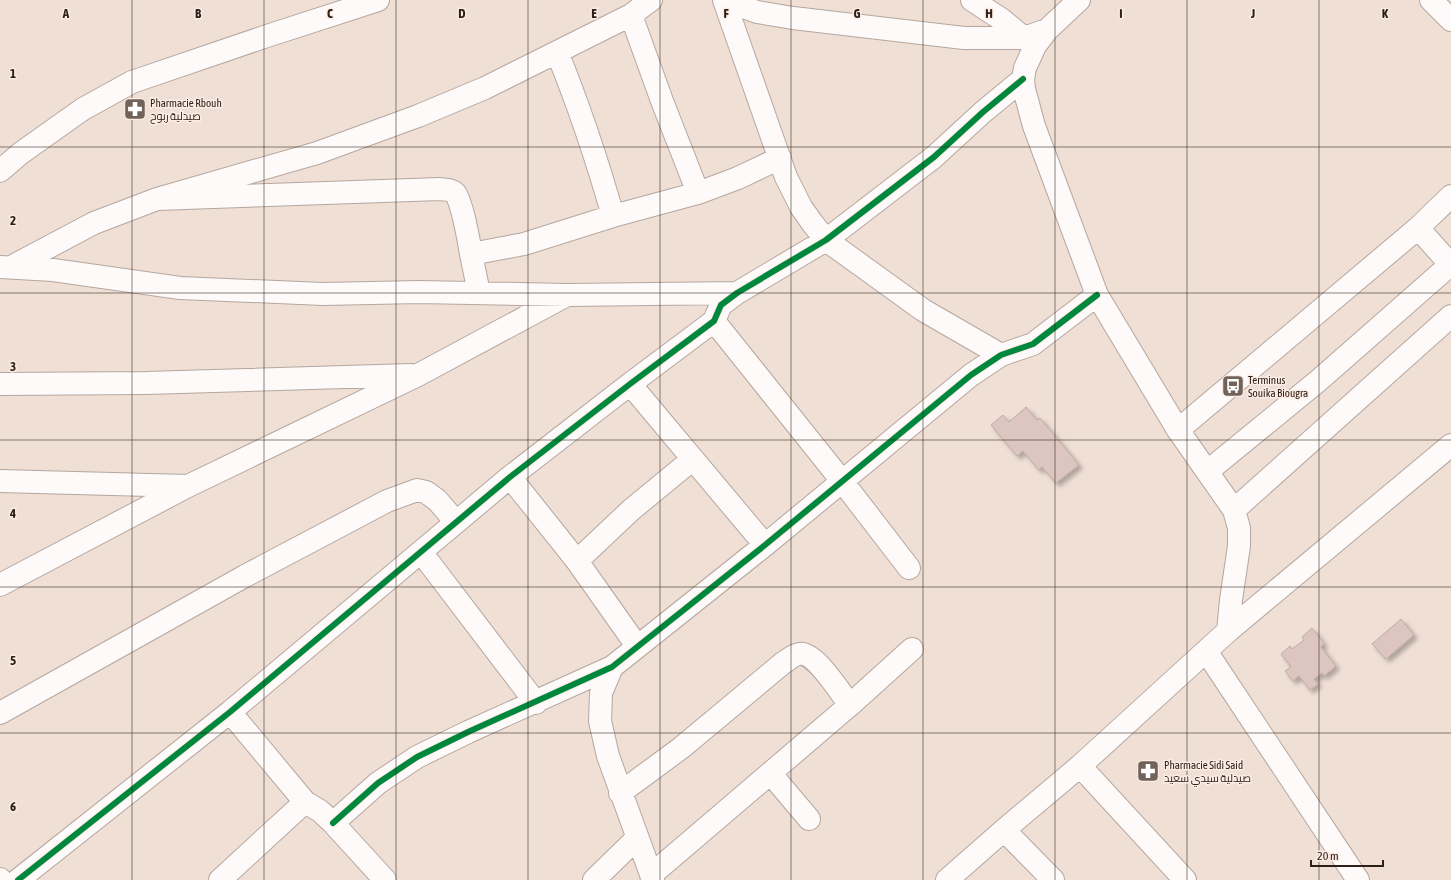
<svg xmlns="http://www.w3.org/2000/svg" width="1451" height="880" font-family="'Asap Condensed',Cairo,sans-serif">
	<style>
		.building { fill: #ddc6bf; stroke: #bbaba5; filter: url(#shadow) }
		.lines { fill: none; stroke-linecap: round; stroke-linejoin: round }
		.minor-casing { stroke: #b5a79f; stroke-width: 24 }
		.minor { stroke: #fdfaf9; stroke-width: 22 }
		.cycleway-casing { stroke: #fcece4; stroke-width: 8 }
		.cycleway { stroke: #00873e; stroke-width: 6 }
		.grid { fill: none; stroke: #2e2018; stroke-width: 1; stroke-opacity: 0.55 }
		.labels { text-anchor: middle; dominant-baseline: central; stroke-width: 3; stroke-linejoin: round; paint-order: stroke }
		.poi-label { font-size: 11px; fill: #2e2018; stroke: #fcece4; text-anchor: start }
		.grid-label { font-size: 13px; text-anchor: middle; font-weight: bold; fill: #2e2018; stroke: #fcece4; stroke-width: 3; stroke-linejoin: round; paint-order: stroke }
	</style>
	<defs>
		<filter id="shadow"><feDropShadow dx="3.5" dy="3.5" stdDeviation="2" flood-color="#0004"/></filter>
	</defs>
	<rect width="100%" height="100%" fill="#f0dfd5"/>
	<path class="building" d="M1026 407 1037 420 1040 418 1079 465 1056 483 1042 467 1039 470 1023 451 1017 456 991 425 1003 415 1009 422Z
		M1401 619 1414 635 1386 659 1372 644Z
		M1312 628 1324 643 1321 647 1336 666 1324 676 1322 673 1314 679 1318 684 1310 690 1299 676 1293 681 1285 671 1291 667 1281 654 1290 646 1292 649 1304 640 1302 637Z"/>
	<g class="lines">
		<g class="minor-casing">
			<path id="minor" d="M724 0 786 177 801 207 813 224 826 240 923 310 1001 355
				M724 0 757 12 793 18 964 38H1024L1047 30
				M972 0 1001 19 1024 38
				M1079 0 1047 30 1035 46 1025 68 1023 79 1024 89 1034 126 1097 295 1178 430 1234 510 1239 528V546L1231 600 1228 631
				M1431 0 1451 20
				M631 15 662 101 698 193
				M557 52C579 106 597 160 613 216
				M0 171 21 153 83 109 132 82 267 36 378 0
				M157 199 317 153 418 116 485 88 631 15 651 0
				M1418 228 1451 265
				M0 267 53 270 180 288 323 294 419 292 567 295 737 293
				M11 267 94 223 157 199 440 189C445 190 451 189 455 193 462 202 469 241 471 254
				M479 293 471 254 524 244 613 216 698 193 738 178 780 158
				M714 321 842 481 909 568
				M0 384 146 383 411 375
				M630 384 765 545
				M1178 430 1418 228 1451 196
				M1208 471 1318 381 1450 265
				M510 477 577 561 637 646
				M0 481 187 486
				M1234 510 1451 316
				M421 552 536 703
				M577 561 631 510 693 459
				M0 585 188 486 418 375 567 295
				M1206 651 1358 880
				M612 667 601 693 600 721 608 756 653 880
				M230 712 305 802 320 811 333 823 385 880
				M0 713 245 576 387 501 417 490 426 492 437 500 456 522
				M1080 766 1185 880
				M771 774 809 819
				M620 793 681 748 783 663C788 660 793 655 799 654 815 651 841 694 850 705
				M333 823 378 783 417 757 468 732 612 667 765 545 971 375 1001 355 1033 344 1097 295
				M1004 830 1053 880
				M651 875 850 705 912 649
				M0 879 1 880
				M18 880 230 712 510 477 630 384 714 321 721 305 737 293 826 240 934 157 983 112 1023 79
				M220 880 305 802
				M594 880 637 838
				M947 880 1004 830 1080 766 1228 631 1451 445"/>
		</g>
		<use href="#minor" class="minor"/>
		<g class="cycleway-casing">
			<path id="cycleway" d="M333 823 378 783 417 757 468 732 612 667 765 545 971 375 1001 355 1033 344 1097 295
				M18 880 230 712 510 477 630 384 714 321 721 305 737 293 826 240 934 157 983 112 1023 79"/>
		</g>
		<use href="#cycleway" class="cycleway"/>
	</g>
	<path class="grid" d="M132 0V880M264 0V880M396 0V880M528 0V880M660 0V880M791 0V880M923 0V880M1055 0V880M1187 0V880M1319 0V880M0 147H1451M0 293H1451M0 440H1451M0 587H1451M0 733H1451"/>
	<defs>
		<g id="pharmacy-square" transform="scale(1.15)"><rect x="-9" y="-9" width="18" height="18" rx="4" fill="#72635a" stroke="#fcece4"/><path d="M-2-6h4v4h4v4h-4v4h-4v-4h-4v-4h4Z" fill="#fff"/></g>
		<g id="bus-square" transform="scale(1.15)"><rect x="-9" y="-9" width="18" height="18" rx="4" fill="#72635a" stroke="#fcece4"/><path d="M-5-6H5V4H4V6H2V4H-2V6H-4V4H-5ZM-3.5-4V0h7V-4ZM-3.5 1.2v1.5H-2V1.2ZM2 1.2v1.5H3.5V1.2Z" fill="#fff"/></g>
	</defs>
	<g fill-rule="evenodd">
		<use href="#pharmacy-square" x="135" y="109"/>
		<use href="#bus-square" x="1233" y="386"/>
		<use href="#pharmacy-square" x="1148" y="771"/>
	</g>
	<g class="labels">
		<g class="poi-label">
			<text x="150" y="103">Pharmacie Rbouh<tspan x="150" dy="13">صيدلية ربوح</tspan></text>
			<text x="1248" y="380">Terminus<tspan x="1248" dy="13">Souika Biougra</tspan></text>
			<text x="1164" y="765">Pharmacie Sidi Said<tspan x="1164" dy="13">صيدلية سيدي سعيد</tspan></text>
		</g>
	</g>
	<g class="grid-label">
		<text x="66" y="18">A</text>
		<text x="198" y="18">B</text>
		<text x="330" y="18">C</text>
		<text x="462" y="18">D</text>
		<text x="594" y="18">E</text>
		<text x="726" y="18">F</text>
		<text x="857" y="18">G</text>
		<text x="989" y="18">H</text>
		<text x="1121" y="18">I</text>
		<text x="1253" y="18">J</text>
		<text x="1385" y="18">K</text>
		<text x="13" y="78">1</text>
		<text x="13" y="225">2</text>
		<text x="13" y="371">3</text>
		<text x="13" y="518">4</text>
		<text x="13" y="665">5</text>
		<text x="13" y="811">6</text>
	</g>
	<path d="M1311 860v6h72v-6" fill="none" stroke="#2e2018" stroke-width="2"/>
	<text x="1317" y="860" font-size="12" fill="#2e2018" stroke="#fcece4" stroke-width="3" paint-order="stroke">20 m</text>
</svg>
